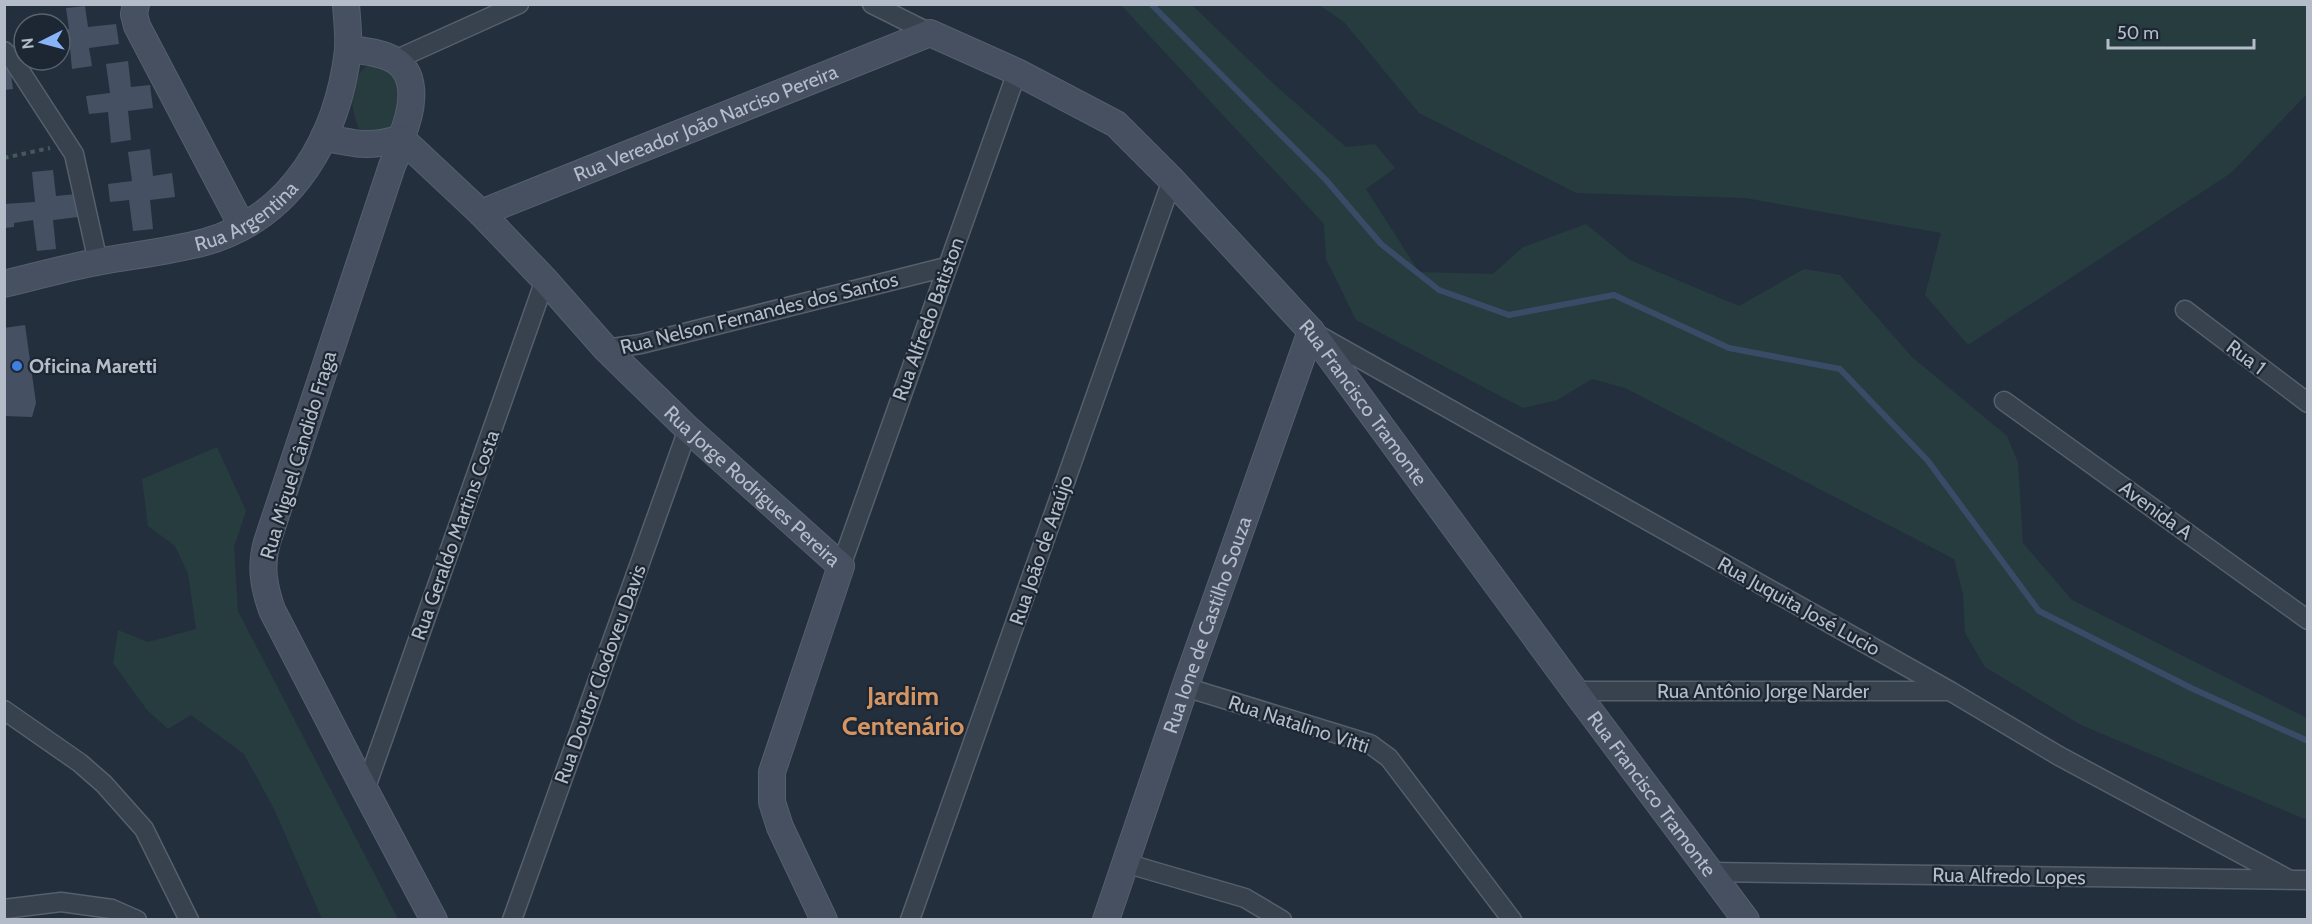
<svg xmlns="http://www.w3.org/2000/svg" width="2312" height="924" font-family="Cabin,sans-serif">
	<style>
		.green { fill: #263c3f }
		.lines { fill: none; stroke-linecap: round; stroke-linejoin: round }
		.stream { stroke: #394c67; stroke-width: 6 }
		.building { fill: #455162 }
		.street-casing { stroke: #565f6c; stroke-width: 21 }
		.secondary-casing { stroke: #565f6c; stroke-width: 28 }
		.path { stroke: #44595c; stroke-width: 4; stroke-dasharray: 4.5 4.5; stroke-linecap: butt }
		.street { stroke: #38414e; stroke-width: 18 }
		.secondary { stroke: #465061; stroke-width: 26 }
		.shop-dot { fill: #3f7fe0; stroke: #1d2633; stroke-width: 2 }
		.labels { text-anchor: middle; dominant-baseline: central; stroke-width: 4.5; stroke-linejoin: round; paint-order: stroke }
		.street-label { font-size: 20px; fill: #b4bcc9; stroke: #1d2633 }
		.poi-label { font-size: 20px; font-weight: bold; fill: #b4bcc9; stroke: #1d2633; text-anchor: start }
		.district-label { font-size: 26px; font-weight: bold; fill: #d59563; stroke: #1d2633 }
	</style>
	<rect width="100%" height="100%" fill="#242f3e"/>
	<path class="green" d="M1121 5H1192L1276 86 1346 147 1375 144 1395 168 1366 189 1419 272 1493 274 1523 247 1586 224 1630 260 1739 306 1804 269 1840 275 1912 357 2007 436 2018 462 2023 543 2072 600 2307 718V820L2081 725 1985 667 1965 633 1963 594 1954 559 1625 388 1592 379 1557 400 1523 408 1356 320 1326 259 1324 224Z
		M1319 5H2307V94L2231 173 1968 345 1925 295 1941 233 1745 198 1576 193 1419 113 1344 22Z
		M374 63 393 69 402 92 394 128 369 134 359 128C349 108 347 72 374 63Z
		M217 447 246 511 234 547 238 611 398 919H322L274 809 244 754 191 715 168 729 147 710 113 663 118 630 148 642 196 629 188 574 175 546 148 526 142 479Z"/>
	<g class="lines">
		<path class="stream" d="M1151 4 1326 180 1381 244 1439 290 1509 315 1614 295 1729 348 1840 369 1928 461 2039 611 2191 688 2308 741"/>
	</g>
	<path class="building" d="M85 6 88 27 116 24 119 44 89 48 92 66 72 69 70 47 60 48V31L69 29 66 8Z
		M128 61 131 87 150 85 153 108 128 111 131 140 111 143 108 112 89 114 86 96 110 93 106 64Z
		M10 68 13 89 4 90V69Z
		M150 149 153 176 172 173 175 197 150 200 153 229 133 231 129 200 110 202 108 184 132 181 128 152Z
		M53 170 56 196 76 194 78 217 53 220 56 249 37 251 33 220 14 223V227L4 228V204L35 202 32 172Z
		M25 325 36 403 32 417 4 416V328Z"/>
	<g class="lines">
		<g class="street-casing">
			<path id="street" d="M872 4 930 33
				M4 51 13 60 74 154 98 262
				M395 60 519 4
				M2185 310 2308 403
				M1318 335 1950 691 2059 756 2288 879
				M606 349 641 344 946 267
				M2004 401 2308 620
				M841 566 1017 72
				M1185 687 1370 744 1389 758 1512 920
				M1575 691H1948
				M4 710 80 763 104 784 144 829 189 920
				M365 790 545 280
				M1125 863 1245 898 1282 920
				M1710 872 2308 880
				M4 909 61 902 112 909 137 920
				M512 920 688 429
				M910 920 1172 180"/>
		</g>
		<g class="secondary-casing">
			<g id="secondary">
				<path d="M136 4 134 14 137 26 242 226"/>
				<path d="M324 137C354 144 371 148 401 138 411 115 421 76 394 60 382 52 362 51 348 49"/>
				<path id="s1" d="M401 138 481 213 545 280 606 349 688 429 841 566 772 772V802L780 827 824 920"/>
				<path d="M403 140 392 166 267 542C260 567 264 587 272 610L365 790 434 920"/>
				<path id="s2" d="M481 213 930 33 1017 72 1116 124 1172 180 1311 331 1575 691 1746 920"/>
				<path id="s3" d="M4 284C37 276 69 267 102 261 136 255 172 251 205 242 293 217 338 136 348 50 349 35 347 19 346 4"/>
				<path id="s4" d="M1106 920 1185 687 1311 331"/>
			</g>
		</g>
		<path class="path" d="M4 158 50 148"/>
		<use href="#street" class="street"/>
		<use href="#secondary" class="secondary"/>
	</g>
	<circle class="shop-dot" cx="17" cy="366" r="6"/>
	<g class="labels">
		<g class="street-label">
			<text stroke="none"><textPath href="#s2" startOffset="242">Rua Vereador João Narciso Pereira</textPath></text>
			<text stroke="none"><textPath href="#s3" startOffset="254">Rua Argentina</textPath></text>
			<text transform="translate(759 313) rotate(-14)">Rua Nelson Fernandes dos Santos</text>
			<text transform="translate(928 319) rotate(-70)">Rua Alfredo Batiston</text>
			<text transform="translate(2246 357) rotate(37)">Rua 1</text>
			<text stroke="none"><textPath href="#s2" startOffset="1064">Rua Francisco Tramonte</textPath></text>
			<text transform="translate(298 455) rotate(-73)">Rua Miguel Cândido Fraga</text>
			<text stroke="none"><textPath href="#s1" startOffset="495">Rua Jorge Rodrigues Pereira</textPath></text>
			<text transform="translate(2156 510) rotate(36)">Avenida A</text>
			<text transform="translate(455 535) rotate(-70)">Rua Geraldo Martins Costa</text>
			<text transform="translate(1041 550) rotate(-71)">Rua João de Araújo</text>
			<text transform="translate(1799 606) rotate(29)">Rua Juquita José Lucio</text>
			<text stroke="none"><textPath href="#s4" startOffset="312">Rua Ione de Castilho Souza</textPath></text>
			<text transform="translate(600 674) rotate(-70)">Rua Doutor Clodoveu Davis</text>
			<text x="1763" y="691">Rua Antônio Jorge Narder</text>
			<text transform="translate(1299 724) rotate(18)">Rua Natalino Vitti</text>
			<text stroke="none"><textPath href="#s2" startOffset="1550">Rua Francisco Tramonte</textPath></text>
			<text transform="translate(2009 876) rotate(1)">Rua Alfredo Lopes</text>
		</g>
		<g class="poi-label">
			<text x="29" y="366">Oficina Maretti</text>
		</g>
		<g class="district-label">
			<text x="903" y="696">Jardim<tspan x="903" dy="30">Centenário</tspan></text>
		</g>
	</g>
	<rect width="2312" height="924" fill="none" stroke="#b4bcc9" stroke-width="12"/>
	<g transform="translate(42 42) rotate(264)"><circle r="28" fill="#1d2633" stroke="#59626f" stroke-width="1.5"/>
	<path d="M0-4.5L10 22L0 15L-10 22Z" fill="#8ab4f8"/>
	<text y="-9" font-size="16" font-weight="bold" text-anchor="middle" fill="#b4bcc9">N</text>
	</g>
	<path d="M2108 39v9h146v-9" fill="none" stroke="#b4bcc9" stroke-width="3"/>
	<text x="2117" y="39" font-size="18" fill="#b4bcc9" stroke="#1d2633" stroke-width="4.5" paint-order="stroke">50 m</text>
</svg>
